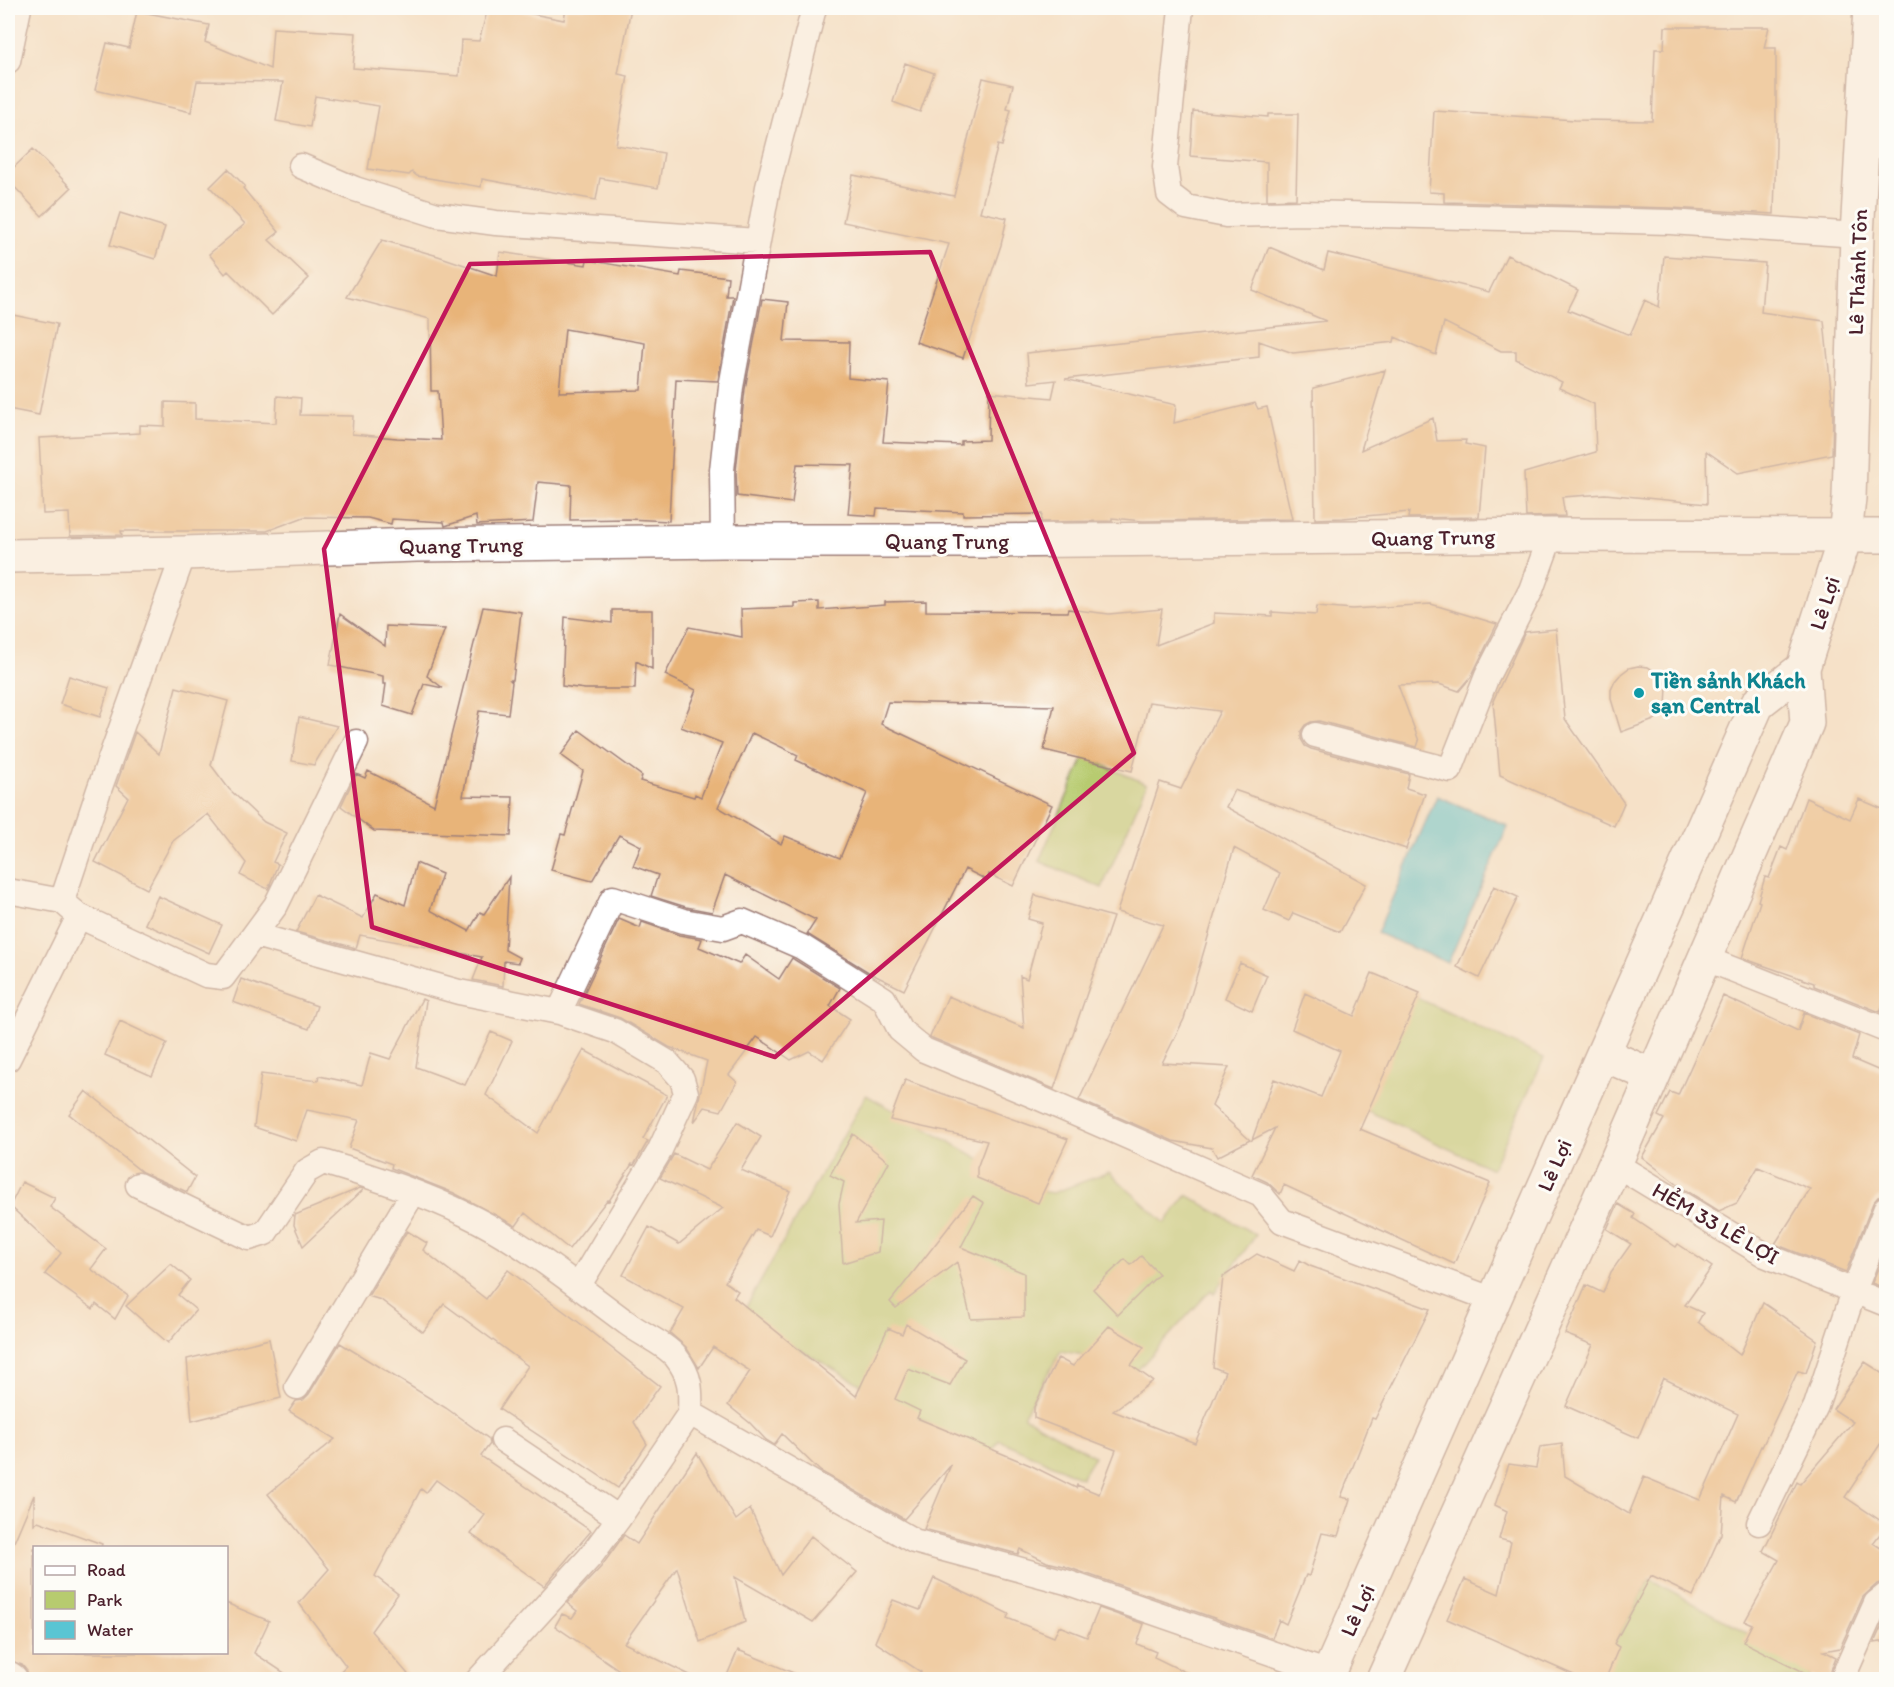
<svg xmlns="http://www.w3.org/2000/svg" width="1894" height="1687" font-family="Itim,sans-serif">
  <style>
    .green { fill: #b7cb6f; stroke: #80754d; stroke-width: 1.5 }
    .water { fill: #5ac5d3; stroke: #52727f; stroke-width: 1.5 }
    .building { fill: #e8b479; fill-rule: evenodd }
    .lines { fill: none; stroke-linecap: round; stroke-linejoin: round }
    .street-casing { stroke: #a0807a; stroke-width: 27 }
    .secondary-casing { stroke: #a0807a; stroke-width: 36 }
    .primary-casing { stroke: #a0807a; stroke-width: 36 }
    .street { stroke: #fff; stroke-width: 24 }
    .secondary { stroke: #fff; stroke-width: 33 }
    .primary { stroke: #fff; stroke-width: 33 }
    .marked { fill: none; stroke: #c2185b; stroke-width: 4.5; stroke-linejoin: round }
    .culture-dot { fill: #0f9aa8; stroke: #fdfcf7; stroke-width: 2 }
    .labels { text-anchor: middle; stroke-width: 6; stroke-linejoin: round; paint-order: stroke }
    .street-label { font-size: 22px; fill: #4a1f2b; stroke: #fdfcf7 }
    .culture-label { font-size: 22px; font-weight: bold; fill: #0d838f; stroke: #fdfcf7; text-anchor: start }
  </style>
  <rect width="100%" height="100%" fill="#fdfcf7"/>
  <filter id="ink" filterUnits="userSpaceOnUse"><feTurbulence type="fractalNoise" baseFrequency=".0167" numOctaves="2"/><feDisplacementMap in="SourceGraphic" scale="12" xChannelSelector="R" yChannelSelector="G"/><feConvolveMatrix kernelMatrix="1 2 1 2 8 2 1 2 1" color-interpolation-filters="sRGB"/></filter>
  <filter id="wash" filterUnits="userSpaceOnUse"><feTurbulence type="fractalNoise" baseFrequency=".008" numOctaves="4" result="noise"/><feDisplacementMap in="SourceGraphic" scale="24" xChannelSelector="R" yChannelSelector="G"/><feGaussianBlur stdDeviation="1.35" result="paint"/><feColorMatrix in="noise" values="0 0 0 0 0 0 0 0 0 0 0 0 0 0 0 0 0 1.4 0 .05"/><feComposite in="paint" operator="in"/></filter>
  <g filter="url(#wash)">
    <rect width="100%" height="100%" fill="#f5e1c8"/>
    <path class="green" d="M 1084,757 L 1147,784 L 1102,888 L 1039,861 Z
      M 1407,993 L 1544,1058 L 1492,1169 L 1355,1105 Z
      M 866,1095 L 1037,1191 L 1053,1193 L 1109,1172 L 1165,1223 L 1187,1195 L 1256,1235 L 1214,1293 L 1211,1290 L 1131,1377 L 1084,1355 L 1061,1351 L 1023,1416 L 1094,1456 L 1081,1478 L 999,1440 L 988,1457 L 741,1316 Z
      M 1650,1579 L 1811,1669 L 1810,1679 L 1594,1680 Z"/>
    <path class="water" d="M 1437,796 L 1508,826 L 1448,963 L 1377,933 Z"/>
    <g id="blocks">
      <path class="building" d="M 488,8 L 502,8 L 564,20 L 566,8 L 631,8 L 618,74 L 628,76 L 616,145 L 664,153 L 658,188 L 600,178 L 596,200 L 482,179 L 481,187 L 417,176 L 412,172 L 409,175 L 368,169 L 379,106 L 315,96 L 310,127 L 276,121 L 283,82 L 197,81 L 191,112 L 95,90 L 107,43 L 129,48 L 137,11 L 209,25 L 205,42 L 270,69 L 273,28 L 356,33 L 353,68 L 459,76 L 461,40 L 479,41 Z
        M 1665,27 L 1769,27 L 1764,48 L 1776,48 L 1776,145 L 1774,214 L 1671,208 L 1444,202 L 1444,193 L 1429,192 L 1434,111 L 1575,120 L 1652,121 L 1655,49 L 1664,49 Z
        M 905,63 L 934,73 L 920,112 L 893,102 Z
        M 983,78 L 1013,85 L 1007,109 L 1011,110 L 1002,146 L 998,145 L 980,212 L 1007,218 L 1001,245 L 963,358 L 916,342 L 949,244 L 843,222 L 853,175 L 954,196 Z
        M 1193,111 L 1268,117 L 1268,114 L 1298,114 L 1296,199 L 1267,200 L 1267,162 L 1190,156 Z
        M 33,149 L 71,188 L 42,216 L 8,180 L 8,173 Z
        M 228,169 L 245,186 L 243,188 L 279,232 L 269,240 L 309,278 L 272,315 L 228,271 L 225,274 L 209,254 L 245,224 L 210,187 Z
        M 120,213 L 165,227 L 155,259 L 110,245 Z
        M 382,240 L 438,256 L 497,276 L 500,252 L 586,265 L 587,260 L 680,276 L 681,271 L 728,277 L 726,296 L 733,296 L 718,381 L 676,379 L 669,521 L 628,519 L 570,520 L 571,485 L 538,482 L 533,522 L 477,525 L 476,516 L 445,526 L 444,522 L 392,519 L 391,524 L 368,518 L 304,517 L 267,531 L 121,531 L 122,535 L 70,536 L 69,513 L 43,514 L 39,438 L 140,433 L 140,425 L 165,426 L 165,402 L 195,403 L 195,419 L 276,423 L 277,396 L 301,398 L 300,415 L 353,416 L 352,434 L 397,438 L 441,440 L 438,391 L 431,391 L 430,319 L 347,297 ZM 565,329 L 645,343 L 641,390 L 559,392 Z
        M 1269,247 L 1324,270 L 1328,253 L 1489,292 L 1507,255 L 1578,290 L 1568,310 L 1630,335 L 1645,300 L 1659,307 L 1664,256 L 1765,263 L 1761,312 L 1824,321 L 1833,409 L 1832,454 L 1738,473 L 1706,451 L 1707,504 L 1605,494 L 1562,497 L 1565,516 L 1526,517 L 1524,473 L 1596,452 L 1594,404 L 1559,388 L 1562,382 L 1516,359 L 1516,351 L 1501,351 L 1444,322 L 1436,355 L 1395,337 L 1394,342 L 1293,353 L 1259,341 L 1259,357 L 1065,379 L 1176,405 L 1174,423 L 1255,403 L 1258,409 L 1267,407 L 1292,519 L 1143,521 L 1112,518 L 1112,521 L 1041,522 L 1042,514 L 963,515 L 963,512 L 877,508 L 876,516 L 848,514 L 853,465 L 797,464 L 792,503 L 737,496 L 736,471 L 745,389 L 762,299 L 788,302 L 784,341 L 849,342 L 848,378 L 889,382 L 883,442 L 961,445 L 961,441 L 988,440 L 989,392 L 1052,398 L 1056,380 L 1029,383 L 1027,353 L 1326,321 L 1252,290 Z
        M 8,314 L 57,324 L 39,415 L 8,409 Z
        M 1385,370 L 1361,450 L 1433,418 L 1437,441 L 1466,440 L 1465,444 L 1485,448 L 1479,517 L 1408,518 L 1409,512 L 1343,518 L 1315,519 L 1313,388 Z
        M 926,601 L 926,611 L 1067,612 L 1068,609 L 1109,614 L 1162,609 L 1156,645 L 1214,623 L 1214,613 L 1272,616 L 1272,612 L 1316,615 L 1317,606 L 1353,609 L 1431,604 L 1497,624 L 1471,677 L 1459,691 L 1439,684 L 1398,685 L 1419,741 L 1417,747 L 1319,721 L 1311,722 L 1305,725 L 1301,731 L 1301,739 L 1305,746 L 1311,749 L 1409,774 L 1406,788 L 1425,794 L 1406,849 L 1234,790 L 1226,807 L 1366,884 L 1340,932 L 1293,913 L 1289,921 L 1264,910 L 1280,873 L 1234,848 L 1184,1019 L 1162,1063 L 1229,1067 L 1212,1106 L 1250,1140 L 1217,1157 L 1212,1148 L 1173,1141 L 1079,1100 L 1163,925 L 1117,912 L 1160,782 L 1181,789 L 1220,711 L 1149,702 L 1132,771 L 1044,750 L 1054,706 L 888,702 L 881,724 L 1052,805 L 1013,886 L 989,874 L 987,880 L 965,869 L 904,990 L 870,973 L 807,934 L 816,920 L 725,875 L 712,912 L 686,907 L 651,896 L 658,875 L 633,866 L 641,846 L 619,835 L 592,881 L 551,870 L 561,834 L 565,835 L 583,771 L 561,755 L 579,730 L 642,776 L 640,781 L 694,797 L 695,794 L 701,797 L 722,743 L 681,727 L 696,690 L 665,675 L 689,627 L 742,637 L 741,609 L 794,607 L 794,603 L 819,602 L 819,610 L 885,605 L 885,602 ZM 752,733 L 798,755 L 796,760 L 867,793 L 840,858 L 785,836 L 781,844 L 718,807 Z
        M 483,607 L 521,612 L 513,680 L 510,680 L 512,682 L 508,714 L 479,711 L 463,796 L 513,797 L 511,836 L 374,831 L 341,806 L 356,774 L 365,778 L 368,771 L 434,805 Z
        M 612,610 L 652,610 L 652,669 L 636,661 L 635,689 L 585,689 L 562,686 L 565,617 L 612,623 Z
        M 340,614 L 385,646 L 386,626 L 445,629 L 427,676 L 443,688 L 424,684 L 412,715 L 383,706 L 386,684 L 383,684 L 383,676 L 330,665 Z
        M 1556,629 L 1565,719 L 1624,803 L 1614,826 L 1500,775 L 1493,701 L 1525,632 Z
        M 1638,666 L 1648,667 L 1656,672 L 1662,678 L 1667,687 L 1666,706 L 1661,714 L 1654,720 L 1621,732 L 1611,699 L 1611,690 L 1615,681 L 1621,674 L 1629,668 Z
        M 69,676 L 109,688 L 100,717 L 60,704 Z
        M 176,687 L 228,701 L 211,765 L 229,789 L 264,822 L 287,833 L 273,862 L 278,864 L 268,889 L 240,875 L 246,863 L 208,814 L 173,841 L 147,889 L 95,862 L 128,797 L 116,786 L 135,732 L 159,754 Z
        M 299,717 L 337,726 L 314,765 L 292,761 Z
        M 1806,798 L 1850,819 L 1859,799 L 1887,811 L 1887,993 L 1880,1012 L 1814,986 L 1814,983 L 1742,958 L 1760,902 L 1758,901 L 1765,877 L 1769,878 L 1781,847 L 1787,850 Z
        M 416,863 L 442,874 L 430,910 L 469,931 L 480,912 L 484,914 L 509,877 L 505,950 L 520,958 L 518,963 L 504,961 L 503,986 L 473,980 L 482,957 L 360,935 L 356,948 L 296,932 L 315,895 L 363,918 L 377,893 L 405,905 Z
        M 1494,886 L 1518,897 L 1479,978 L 1457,967 Z
        M 1035,895 L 1113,917 L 1054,1089 L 930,1037 L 948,996 L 1024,1028 L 1020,976 L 1027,979 L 1042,923 L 1028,919 Z
        M 158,896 L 222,925 L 209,953 L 145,924 Z
        M 619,919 L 640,928 L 642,922 L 679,935 L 702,939 L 699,947 L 739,964 L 745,955 L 779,979 L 792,958 L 795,960 L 840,988 L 830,1006 L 850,1019 L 823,1060 L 809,1051 L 791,1060 L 757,1037 L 729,1075 L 737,1082 L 721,1111 L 705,1107 L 694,1122 L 707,1061 L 669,1047 L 620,1018 L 579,1004 Z
        M 1240,963 L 1267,975 L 1252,1011 L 1225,998 Z
        M 1372,973 L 1420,993 L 1360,1129 L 1490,1183 L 1454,1264 L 1284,1185 L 1280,1194 L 1267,1182 L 1252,1175 L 1275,1128 L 1252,1140 L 1274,1079 L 1321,1097 L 1340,1051 L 1292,1029 L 1305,993 L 1354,1016 Z
        M 241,979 L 317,1006 L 309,1029 L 233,1002 Z
        M 1723,996 L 1798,1031 L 1804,1013 L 1859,1035 L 1852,1059 L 1887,1074 L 1887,1194 L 1878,1197 L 1873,1203 L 1846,1272 L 1775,1244 L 1810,1189 L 1758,1167 L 1737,1203 L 1719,1211 L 1682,1188 L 1642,1157 L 1664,1119 L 1658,1116 L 1670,1092 L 1678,1095 Z
        M 422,999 L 426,1001 L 416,1067 L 465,1085 L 491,1032 L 512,1041 L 486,1095 L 538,1133 L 584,1050 L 667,1095 L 643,1139 L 648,1141 L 634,1165 L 632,1164 L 609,1201 L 607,1200 L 569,1249 L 525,1213 L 516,1226 L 454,1193 L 391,1168 L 392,1164 L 349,1148 L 359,1120 L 307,1110 L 296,1141 L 254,1127 L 261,1074 L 318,1081 L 319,1076 L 362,1085 L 371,1053 L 390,1059 Z
        M 120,1021 L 167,1043 L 152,1076 L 105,1055 Z
        M 905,1080 L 1068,1139 L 1038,1203 L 977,1178 L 977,1168 L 987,1141 L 890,1120 Z
        M 86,1091 L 195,1177 L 187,1192 L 142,1172 L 69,1114 Z
        M 737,1122 L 761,1137 L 741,1170 L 790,1191 L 770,1236 L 756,1230 L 725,1282 L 738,1291 L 734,1297 L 856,1396 L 888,1328 L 902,1334 L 906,1324 L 965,1359 L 950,1385 L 908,1369 L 895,1399 L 920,1411 L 917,1418 L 1032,1466 L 1076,1488 L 1077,1485 L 1099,1494 L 1116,1450 L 1034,1418 L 1034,1407 L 1058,1358 L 1073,1366 L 1109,1326 L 1144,1347 L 1131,1365 L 1153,1381 L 1113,1411 L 1195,1443 L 1225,1372 L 1213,1367 L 1223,1277 L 1257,1254 L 1294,1271 L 1300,1260 L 1310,1266 L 1430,1309 L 1375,1419 L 1372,1418 L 1341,1497 L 1350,1499 L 1338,1536 L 1322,1533 L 1309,1576 L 1306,1575 L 1286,1624 L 1279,1620 L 1272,1638 L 1064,1566 L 1047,1562 L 1020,1549 L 1018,1554 L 924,1529 L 951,1465 L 904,1519 L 820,1471 L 782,1434 L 774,1445 L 766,1440 L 750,1423 L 728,1405 L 750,1371 L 713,1347 L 699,1368 L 686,1347 L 670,1333 L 684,1309 L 623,1275 L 649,1227 L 679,1244 L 723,1208 L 660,1178 L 674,1154 L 707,1170 Z
        M 853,1134 L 889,1162 L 856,1223 L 881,1221 L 878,1252 L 843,1263 L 839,1204 L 844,1182 L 830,1175 Z
        M 22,1182 L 55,1198 L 50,1207 L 106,1249 L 91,1269 L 128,1296 L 115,1319 L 96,1304 L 93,1309 L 45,1274 L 61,1253 L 10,1206 Z
        M 360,1188 L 364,1189 L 303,1246 L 294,1225 L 295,1215 Z
        M 973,1196 L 984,1203 L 961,1247 L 1024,1273 L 1024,1317 L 971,1319 L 957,1262 L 896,1308 L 890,1302 Z
        M 1618,1204 L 1635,1214 L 1633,1218 L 1676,1247 L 1678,1244 L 1712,1267 L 1685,1305 L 1703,1313 L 1698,1322 L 1740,1355 L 1763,1303 L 1817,1340 L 1806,1373 L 1798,1371 L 1762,1447 L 1761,1446 L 1736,1502 L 1724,1496 L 1721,1534 L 1693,1596 L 1651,1576 L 1614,1644 L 1619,1647 L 1605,1680 L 1585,1680 L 1447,1619 L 1465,1579 L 1499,1594 L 1511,1542 L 1499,1539 L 1507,1511 L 1495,1505 L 1509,1464 L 1536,1468 L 1540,1447 L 1562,1444 L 1565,1476 L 1629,1514 L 1644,1477 L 1700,1500 L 1738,1414 L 1663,1378 L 1638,1438 L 1566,1406 L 1593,1345 L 1565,1334 L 1586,1285 L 1603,1293 L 1611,1272 L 1631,1244 L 1607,1229 Z
        M 407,1231 L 427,1243 L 423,1250 L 486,1299 L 508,1270 L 577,1321 L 660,1386 L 634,1422 L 647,1444 L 618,1488 L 499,1409 L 528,1366 L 444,1304 L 423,1332 L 381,1300 L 368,1296 Z
        M 1887,1246 L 1887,1289 L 1872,1283 Z
        M 1141,1256 L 1159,1274 L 1118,1315 L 1093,1289 L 1125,1259 L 1131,1265 Z
        M 171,1264 L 190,1280 L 178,1295 L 196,1310 L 168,1343 L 126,1306 Z
        M 269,1339 L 281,1398 L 192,1421 L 187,1359 Z
        M 340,1343 L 446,1408 L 489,1439 L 490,1444 L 481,1456 L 591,1531 L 544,1586 L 471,1534 L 485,1515 L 436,1480 L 426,1493 L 421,1489 L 375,1576 L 398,1594 L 371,1631 L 413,1680 L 331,1680 L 346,1666 L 299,1603 L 329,1569 L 268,1494 L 335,1439 L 289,1411 L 296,1401 L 303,1400 L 309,1394 Z
        M 1865,1362 L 1887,1376 L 1887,1434 L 1845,1497 L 1887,1525 L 1873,1543 L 1887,1552 L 1887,1581 L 1877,1584 L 1863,1597 L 1840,1648 L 1824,1651 L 1836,1657 L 1831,1670 L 1831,1680 L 1820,1680 L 1743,1642 L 1752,1624 L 1745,1621 L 1779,1560 L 1763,1551 L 1797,1482 L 1800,1484 L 1853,1422 L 1833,1409 Z
        M 697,1453 L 736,1520 L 750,1509 L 781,1575 L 811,1536 L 857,1572 L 813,1622 L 735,1577 L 745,1622 L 700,1642 L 677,1568 L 624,1643 L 700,1680 L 634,1680 L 555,1626 L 562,1614 L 572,1618 L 577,1611 L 567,1603 L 601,1567 L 624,1535 L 637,1544 Z
        M 34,1495 L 34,1524 L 38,1521 L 102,1544 L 101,1548 L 34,1548 L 34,1653 L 226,1653 L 226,1603 L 269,1621 L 254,1653 L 295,1680 L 29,1680 L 27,1671 L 22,1665 L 8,1660 L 8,1558 L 12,1548 L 8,1548 L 14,1542 Z
        M 934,1578 L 1009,1614 L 1007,1618 L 1054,1637 L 1059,1626 L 1087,1637 L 1099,1608 L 1144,1624 L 1137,1644 L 1156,1652 L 1154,1657 L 1201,1680 L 918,1680 L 921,1672 L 875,1642 L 893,1600 L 920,1610 Z
        M 1887,1614 L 1887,1641 L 1874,1643 Z
        M 738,1650 L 808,1679 L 808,1680 L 725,1680 Z"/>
    </g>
  </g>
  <g filter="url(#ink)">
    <use href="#blocks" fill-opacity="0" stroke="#a0807a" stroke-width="1.5"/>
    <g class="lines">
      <g class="street-casing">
        <path id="street" d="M 1181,8 L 1165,167 L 1169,194 L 1186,207 L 1226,215 L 1303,213 L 1671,222 L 1857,235
          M 8,61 L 19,8
          M 301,166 L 355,189 L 437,215 L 496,223 L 757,241
          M 723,541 L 722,470 L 731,387 L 768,187 L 814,8
          M 1315,735 L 1450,770 L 1487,676 L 1531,590 L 1551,535
          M 8,891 L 62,901 L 79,916 L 206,975 L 223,977 L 276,905 L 356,742
          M 62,901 L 99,790 L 184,553
          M 255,935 L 459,992 L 559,1012 L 615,1031 L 667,1062 L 682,1079 L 686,1093 L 659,1152 L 579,1285
          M 1704,958 L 1886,1030
          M 559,1012 L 613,898 L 683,921 L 723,928 L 742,921 L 802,947 L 884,999 L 900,1030 L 924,1050 L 1037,1097 L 1261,1195 L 1282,1221 L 1494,1300
          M 8,1059 L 79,916
          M 1615,1164 L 1765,1255 L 1886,1304
          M 138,1185 L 249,1238 L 265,1233 L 307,1171 L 323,1162 C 371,1176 420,1192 465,1214 C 524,1242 575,1285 627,1323 C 641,1334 666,1344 676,1357 C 691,1376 691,1390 690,1413 L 914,1541 L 1066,1582 L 1329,1673
          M 297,1387 L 413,1193
          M 503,1440 L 619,1518
          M 1759,1523 L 1816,1406 L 1854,1291 L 1886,1208
          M 1844,1675 L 1876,1603 L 1886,1595
          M 478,1680 L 590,1557 L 619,1518 L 690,1413"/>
      </g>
      <g class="secondary-casing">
        <path id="secondary" d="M 1603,1054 L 1653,1076
          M 8,1678 L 11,1680
          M 1326,1680 L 1758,703 L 1803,668
          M 1383,1680 L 1615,1164 L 1807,723 L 1803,668 L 1845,537 L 1849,498 L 1857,235 L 1870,8"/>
      </g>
      <g class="primary-casing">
        <path id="primary" d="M 8,556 L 184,553 L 417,545 L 723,541 L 987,541 L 1551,535 L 1886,536"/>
      </g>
      <use href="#street" class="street"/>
      <use href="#secondary" class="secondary"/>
      <use href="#primary" class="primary"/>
    </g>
  </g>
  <path d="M0 0H1894V1687H0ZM 930,252 L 1134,753 L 775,1057 L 372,927 L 324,549 L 470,264 Z" fill="#f5e1c8" fill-opacity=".55" fill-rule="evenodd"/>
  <path class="marked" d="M 930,252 L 1134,753 L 775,1057 L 372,927 L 324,549 L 470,264 Z"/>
  <circle class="culture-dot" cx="1639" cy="693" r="6"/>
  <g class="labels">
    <g class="street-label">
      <text transform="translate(1857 272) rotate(-88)" y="8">Lê Thánh Tôn</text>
      <text transform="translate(1433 537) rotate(-1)" y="8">Quang Trung</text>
      <text x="947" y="549">Quang Trung</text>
      <text transform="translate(461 545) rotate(-1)" y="8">Quang Trung</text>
      <text transform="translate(1824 603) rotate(-72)" y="8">Lê Lợi</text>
      <text transform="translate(1554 1165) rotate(-66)" y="8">Lê Lợi</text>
      <text transform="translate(1716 1223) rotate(30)" y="8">HẺM 33 LÊ LỢI</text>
      <text transform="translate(1357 1610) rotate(-66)" y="8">Lê Lợi</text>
    </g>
    <g class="culture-label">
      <text x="1651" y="688">Tiền sảnh Khách<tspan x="1651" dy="25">sạn Central</tspan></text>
    </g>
  </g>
  <rect width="1894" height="1687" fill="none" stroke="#fdfcf7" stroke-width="30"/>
  <rect x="33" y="1546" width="195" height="108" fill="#fdfcf7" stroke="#b5a4a5" stroke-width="1.5"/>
  <rect x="45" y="1566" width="30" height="9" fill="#ffffff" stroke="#b5a4a5" stroke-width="1.5"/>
  <text x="87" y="1576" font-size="18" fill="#4a1f2b">Road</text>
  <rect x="45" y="1591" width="30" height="18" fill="#b7cb6f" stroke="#b5a4a5" stroke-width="1.5"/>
  <text x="87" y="1606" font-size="18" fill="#4a1f2b">Park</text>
  <rect x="45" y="1621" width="30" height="18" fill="#5ac5d3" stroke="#b5a4a5" stroke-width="1.5"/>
  <text x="87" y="1636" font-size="18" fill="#4a1f2b">Water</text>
</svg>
